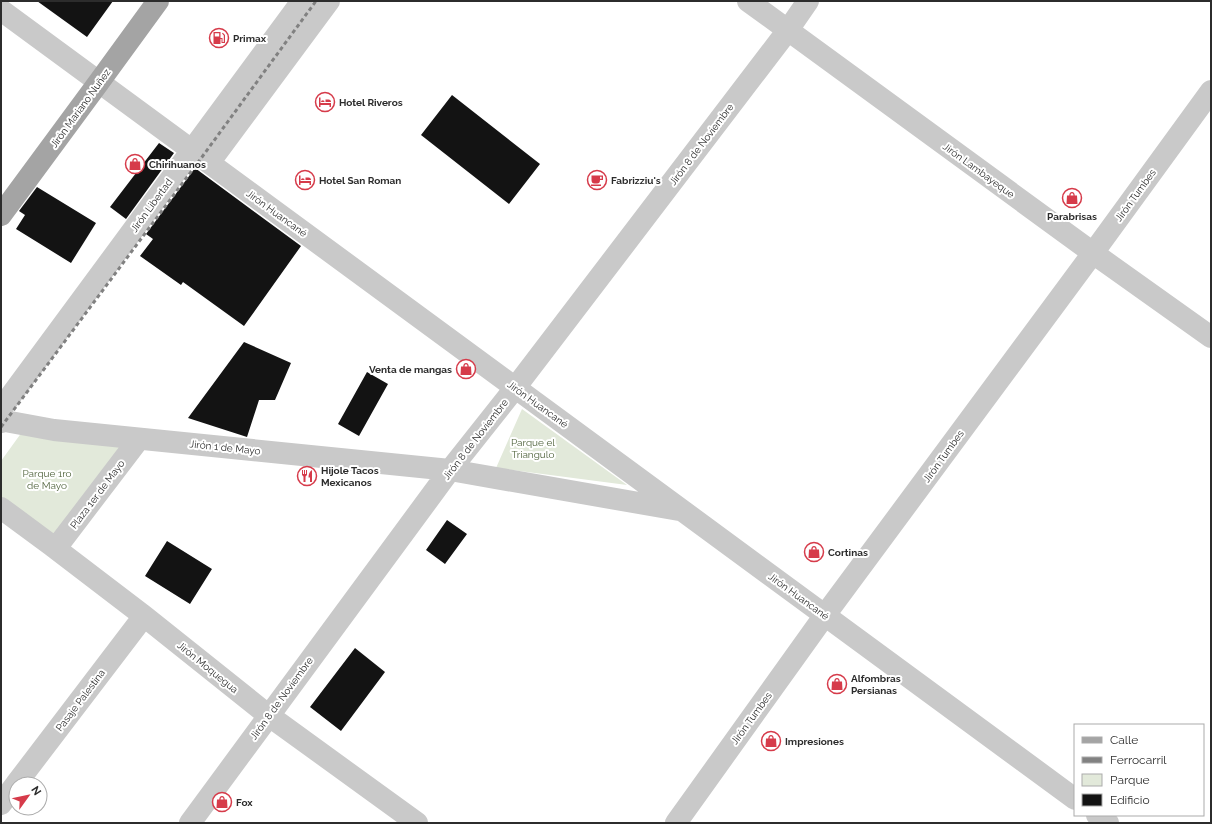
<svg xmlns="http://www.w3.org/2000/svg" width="1212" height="824" font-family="Raleway,sans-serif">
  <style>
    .green { fill: #e2e9da }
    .building { fill: #131313 }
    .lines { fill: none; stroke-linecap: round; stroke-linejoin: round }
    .minor { stroke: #c9c9c9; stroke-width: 22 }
    .major { stroke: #a4a4a4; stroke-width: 22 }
    .rail { stroke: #818181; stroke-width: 3; stroke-dasharray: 4 3; stroke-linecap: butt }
    .labels { text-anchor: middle; stroke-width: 4; stroke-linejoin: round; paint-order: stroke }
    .poi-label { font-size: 10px; font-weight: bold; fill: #2c2c2c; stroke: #fff; text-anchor: start }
    .street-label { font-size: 10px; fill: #2c2c2c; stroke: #fff }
    .park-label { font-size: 10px; fill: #50633d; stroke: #fff }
  </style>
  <rect width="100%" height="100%" fill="#fff"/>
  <path class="green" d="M 522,409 L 627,485 L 496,468 Z
    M 22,432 L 130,443 L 56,541 L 1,500 L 1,461 Z"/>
  <path class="building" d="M 37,1 L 113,1 L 87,37 Z
    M 452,95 L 540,164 L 509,204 L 421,135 Z
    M 159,143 L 174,153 L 126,219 L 110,207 Z
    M 195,168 L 301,246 L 244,326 L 183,282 L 181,285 L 140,256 L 153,239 L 146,234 Z
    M 37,187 L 96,223 L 71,263 L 16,229 L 25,215 L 19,211 Z
    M 244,342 L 291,363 L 275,400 L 259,400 L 247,437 L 188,418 Z
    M 367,372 L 388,384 L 359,436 L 338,424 Z
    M 447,520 L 467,534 L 445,564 L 426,550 Z
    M 167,541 L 212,569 L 190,604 L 145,576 Z
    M 355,648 L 385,672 L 341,731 L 310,707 Z"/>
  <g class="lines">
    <path class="minor" d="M 748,1 L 1093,253 L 1211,337
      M 1,10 L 1075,799
      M 209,163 L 329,1
      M 1,409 L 302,1
      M 1,422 L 5,421 L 54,430 L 450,470 L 679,510
      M 1,508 L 51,545 L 144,616 L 268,715 L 417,823
      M 56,548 L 139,439
      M 16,784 L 144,616
      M 1,804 L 16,784
      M 1097,815 L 1108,823
      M 190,823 L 450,470 L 515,388 L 788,30 L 808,1
      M 676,823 L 825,615 L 1093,253 L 1211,91"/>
    <path class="major" d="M 1,215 L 99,82 L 158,1"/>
    <path class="rail" d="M 1,427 L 202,157 L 316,1"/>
  </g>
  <defs>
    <g id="fuel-ring" transform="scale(1)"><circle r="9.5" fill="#fff" stroke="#d63b4a" stroke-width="1.5"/><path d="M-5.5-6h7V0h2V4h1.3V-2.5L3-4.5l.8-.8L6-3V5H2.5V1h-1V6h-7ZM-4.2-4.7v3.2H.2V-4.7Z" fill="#d63b4a"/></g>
    <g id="hotel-ring" transform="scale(1)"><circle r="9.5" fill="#fff" stroke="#d63b4a" stroke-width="1.5"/><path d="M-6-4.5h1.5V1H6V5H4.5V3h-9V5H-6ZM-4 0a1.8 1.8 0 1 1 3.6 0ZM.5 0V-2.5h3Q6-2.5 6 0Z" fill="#d63b4a"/></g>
    <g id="shop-ring" transform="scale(1)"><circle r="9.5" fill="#fff" stroke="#d63b4a" stroke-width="1.5"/><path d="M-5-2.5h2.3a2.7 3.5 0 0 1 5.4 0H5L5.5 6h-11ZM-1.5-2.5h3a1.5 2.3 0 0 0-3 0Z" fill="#d63b4a"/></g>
    <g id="cafe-ring" transform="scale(1)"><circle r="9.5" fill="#fff" stroke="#d63b4a" stroke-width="1.5"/><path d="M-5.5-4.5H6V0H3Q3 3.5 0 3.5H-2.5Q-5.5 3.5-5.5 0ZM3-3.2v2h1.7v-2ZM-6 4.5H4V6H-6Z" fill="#d63b4a"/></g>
    <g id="restaurant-ring" transform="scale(1)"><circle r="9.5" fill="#fff" stroke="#d63b4a" stroke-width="1.5"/><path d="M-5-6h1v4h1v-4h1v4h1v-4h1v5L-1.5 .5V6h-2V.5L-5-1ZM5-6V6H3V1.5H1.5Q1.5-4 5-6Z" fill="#d63b4a"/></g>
  </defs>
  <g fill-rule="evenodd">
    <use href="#fuel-ring" x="219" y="38"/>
    <use href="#hotel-ring" x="325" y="102"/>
    <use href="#shop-ring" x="135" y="164"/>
    <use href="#hotel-ring" x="305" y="180"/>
    <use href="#cafe-ring" x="597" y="180"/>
    <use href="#shop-ring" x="1072" y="198"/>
    <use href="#shop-ring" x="466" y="369"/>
    <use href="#restaurant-ring" x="307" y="476"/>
    <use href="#shop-ring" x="814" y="552"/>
    <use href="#shop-ring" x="837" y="684"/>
    <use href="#shop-ring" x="771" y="741"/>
    <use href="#shop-ring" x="222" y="802"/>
  </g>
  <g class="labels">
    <g class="poi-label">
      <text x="233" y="42">Primax</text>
      <text x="339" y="106">Hotel Riveros</text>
      <text x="149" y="168">Chirihuanos</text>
      <text x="319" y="184">Hotel San Roman</text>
      <text x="611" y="184">Fabrizziu's</text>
      <text x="1072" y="220" text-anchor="middle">Parabrisas</text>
      <text x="452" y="373" text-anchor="end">Venta de mangas</text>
      <text x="321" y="474">Hijole Tacos<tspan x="321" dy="12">Mexicanos</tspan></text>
      <text x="828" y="556">Cortinas</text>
      <text x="851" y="682">Alfombras<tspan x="851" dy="12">Persianas</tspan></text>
      <text x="785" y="745">Impresiones</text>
      <text x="236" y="806">Fox</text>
    </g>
    <g class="street-label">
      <text transform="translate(80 108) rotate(-54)" y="4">Jirón Mariano Nuñez</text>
      <text transform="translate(701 144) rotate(-53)" y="4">Jirón 8 de Noviembre</text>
      <text transform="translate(979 170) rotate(36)" y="4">Jirón Lambayeque</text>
      <text transform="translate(1135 195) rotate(-54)" y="4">Jirón Tumbes</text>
      <text transform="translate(151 205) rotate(-54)" y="4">Jirón Libertad</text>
      <text transform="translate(277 213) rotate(36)" y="4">Jirón Huancané</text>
      <text transform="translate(538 404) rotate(36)" y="4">Jirón Huancané</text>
      <text transform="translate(475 439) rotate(-52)" y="4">Jirón 8 de Noviembre</text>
      <text transform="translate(225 447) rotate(6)" y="4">Jirón 1 de Mayo</text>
      <text transform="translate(943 456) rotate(-54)" y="4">Jirón Tumbes</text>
      <text transform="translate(97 494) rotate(-53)" y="4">Plaza 1er de Mayo</text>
      <text transform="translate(799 596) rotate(36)" y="4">Jirón Huancané</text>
      <text transform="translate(208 667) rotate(39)" y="4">Jirón Moquegua</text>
      <text transform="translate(281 698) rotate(-54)" y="4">Jirón 8 de Noviembre</text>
      <text transform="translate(80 700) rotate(-53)" y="4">Pasaje Palestina</text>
      <text transform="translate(751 718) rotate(-54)" y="4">Jirón Tumbes</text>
    </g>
    <g class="park-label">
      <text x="533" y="446">Parque el<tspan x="533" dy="12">Triangulo</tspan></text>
      <text x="47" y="477">Parque 1ro<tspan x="47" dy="12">de Mayo</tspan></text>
    </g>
  </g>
  <rect width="1212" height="824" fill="none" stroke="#2c2c2c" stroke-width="4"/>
  <rect x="1074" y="724" width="130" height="92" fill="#ffffff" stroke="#ababab"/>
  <rect x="1082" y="737" width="20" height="6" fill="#a4a4a4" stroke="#ababab"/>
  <text x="1110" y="744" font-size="12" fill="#2c2c2c">Calle</text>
  <rect x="1082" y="757" width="20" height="6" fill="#818181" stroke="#ababab"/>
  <text x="1110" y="764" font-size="12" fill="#2c2c2c">Ferrocarril</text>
  <rect x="1082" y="774" width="20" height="12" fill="#e2e9da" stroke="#ababab"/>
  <text x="1110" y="784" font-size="12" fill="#2c2c2c">Parque</text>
  <rect x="1082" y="794" width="20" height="12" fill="#131313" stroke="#ababab"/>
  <text x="1110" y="804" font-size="12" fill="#2c2c2c">Edificio</text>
  <g transform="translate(28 796) rotate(57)"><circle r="19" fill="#ffffff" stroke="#ababab"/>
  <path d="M0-3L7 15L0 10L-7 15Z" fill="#d63b4a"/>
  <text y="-6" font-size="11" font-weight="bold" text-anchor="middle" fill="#2c2c2c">N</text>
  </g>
</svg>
